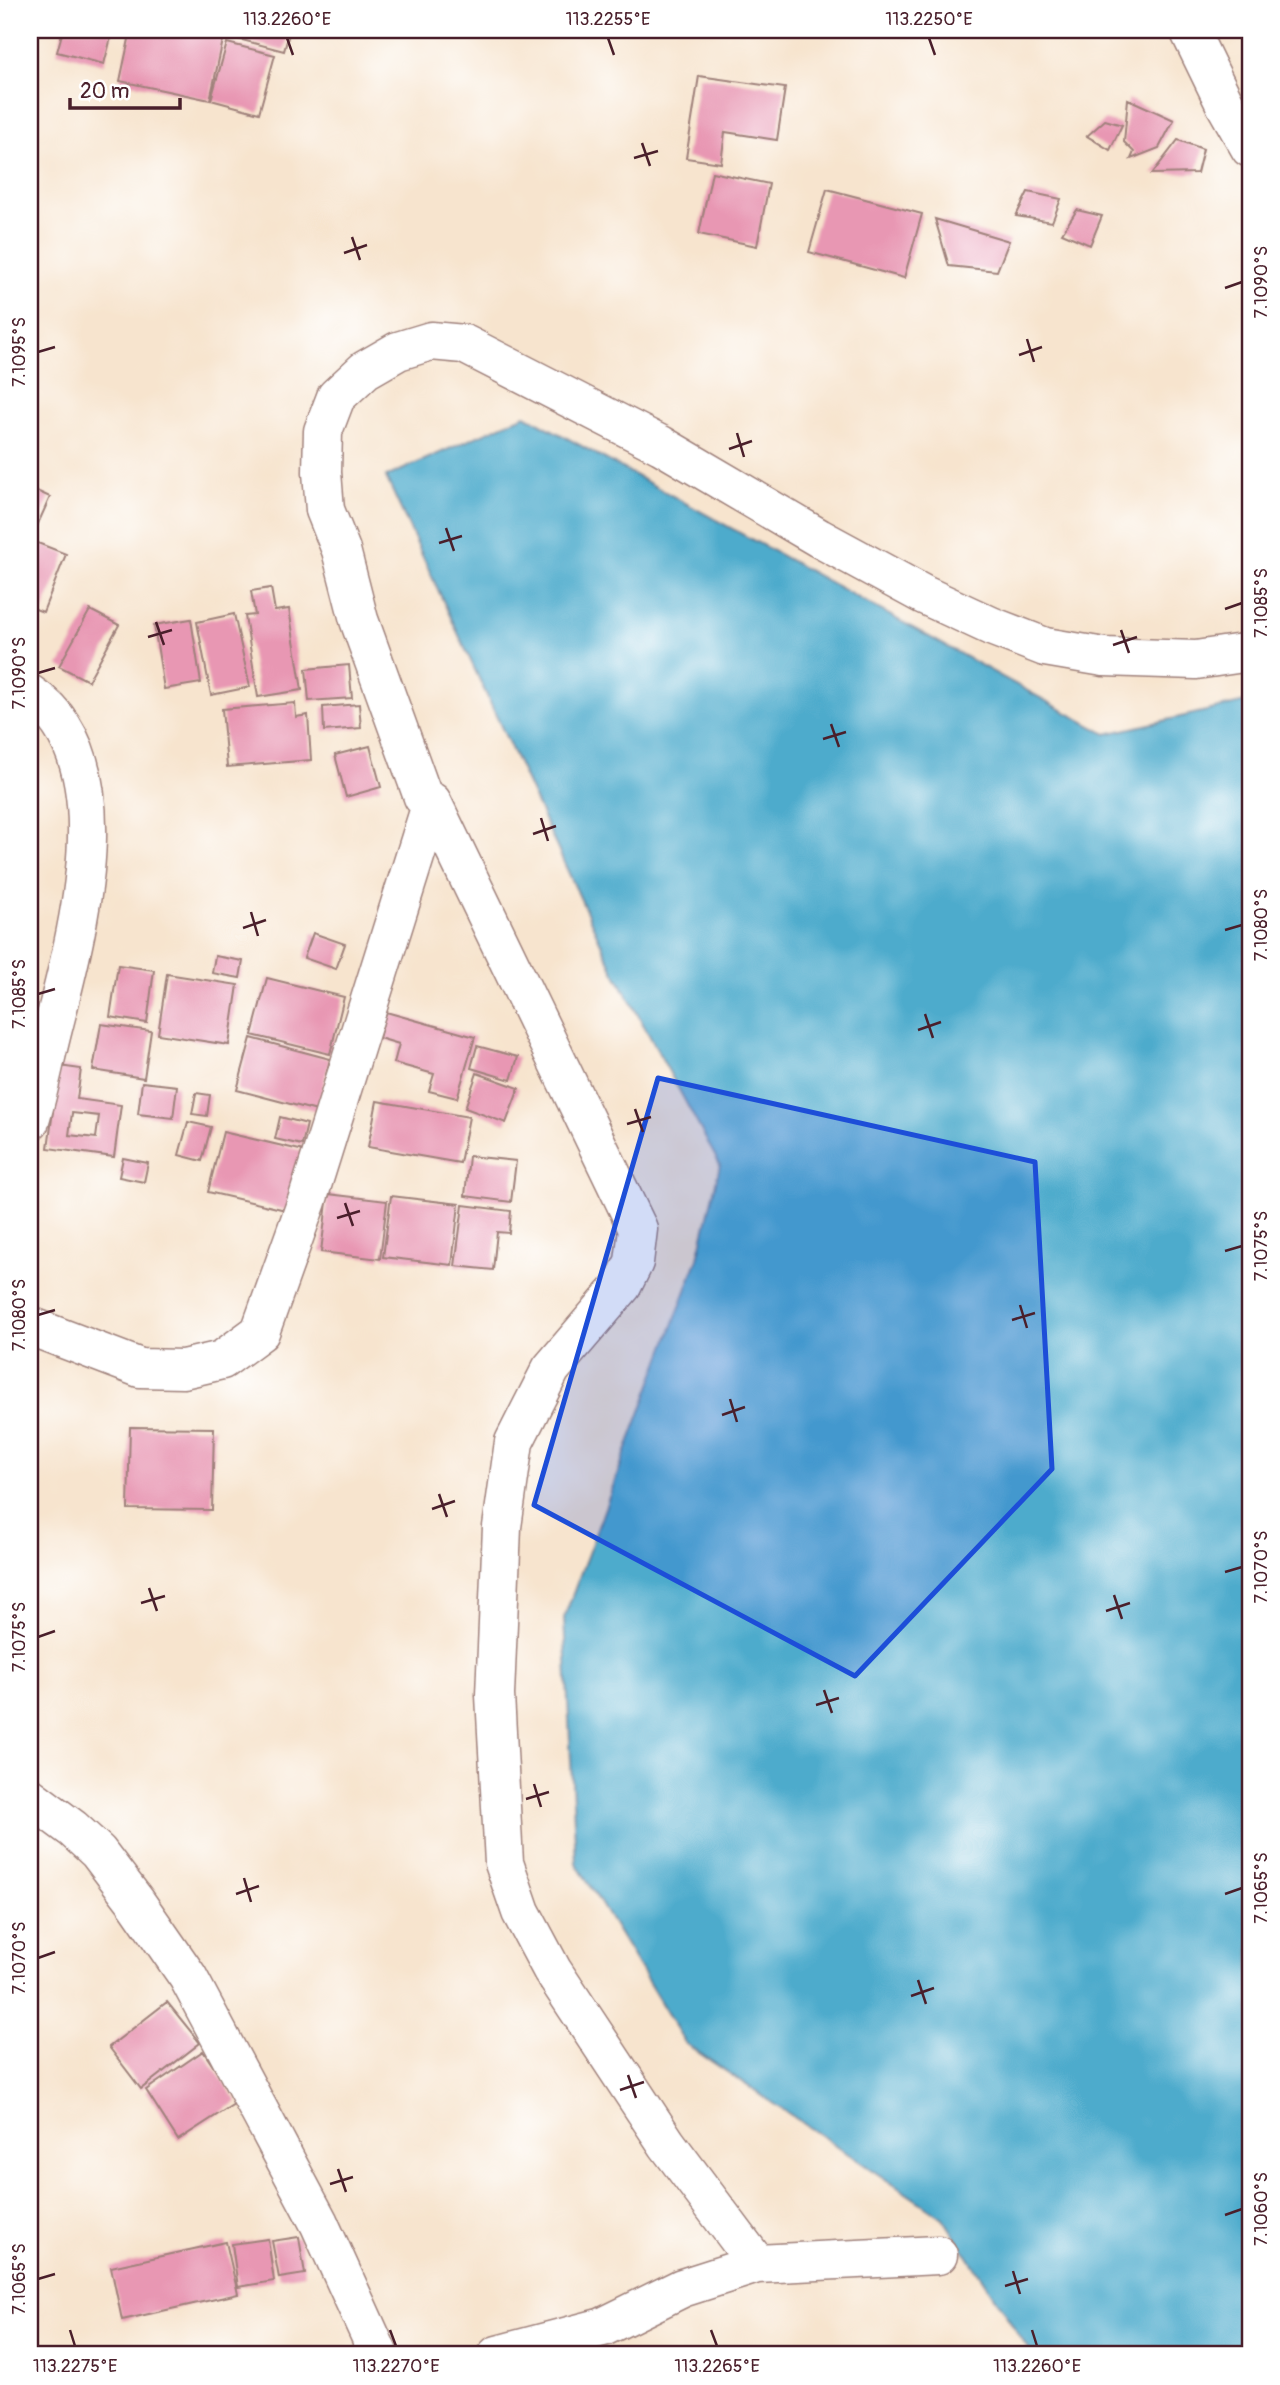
<svg xmlns="http://www.w3.org/2000/svg" width="1280" height="2385" font-family="Pangolin,sans-serif">
  <style>
    .water { fill: #4dabcc; stroke: #4c657c; stroke-width: 2 }
    .building { fill: #e897b3; fill-rule: evenodd }
    .lines { fill: none; stroke-linecap: round; stroke-linejoin: round }
    .minor-casing { stroke: #a0827c; stroke-width: 41 }
    .minor { stroke: #fff; stroke-width: 38 }
    .marked { fill: #1d4ed8; fill-opacity: 0.2; stroke: #1d4ed8; stroke-width: 5; stroke-linejoin: round }
    .ticks { fill: none; stroke: #4a1f2b; stroke-width: 2.5 }
    .neatline { fill: none; stroke: #4a1f2b; stroke-width: 2.5 }
    .ticks-label { font-size: 18px; text-anchor: middle; fill: #4a1f2b }
  </style>
  <rect width="100%" height="100%" fill="#fff"/>
  <filter id="ink" filterUnits="userSpaceOnUse"><feTurbulence type="fractalNoise" baseFrequency=".0143" numOctaves="2"/><feDisplacementMap in="SourceGraphic" scale="14" xChannelSelector="R" yChannelSelector="G"/><feConvolveMatrix kernelMatrix="1 2 1 2 8 2 1 2 1" color-interpolation-filters="sRGB"/></filter>
  <filter id="wash" filterUnits="userSpaceOnUse"><feTurbulence type="fractalNoise" baseFrequency=".00686" numOctaves="4" result="noise"/><feDisplacementMap in="SourceGraphic" scale="28" xChannelSelector="R" yChannelSelector="G"/><feGaussianBlur stdDeviation="1.57" result="paint"/><feColorMatrix in="noise" values="0 0 0 0 0 0 0 0 0 0 0 0 0 0 0 0 0 1.4 0 .05"/><feComposite in="paint" operator="in"/></filter>
  <g filter="url(#wash)">
    <rect width="100%" height="100%" fill="#f7e4ce"/>
    <path class="water" d="M 525,415 L 1106,734 L 1250,701 L 1250,2355 L 1032,2355 L 943,2218 L 686,2044 L 576,1863 L 564,1618 L 698,1258 L 720,1165 L 613,969 L 386,477 Z"/>
    <g id="blocks">
      <path class="building" d="M 63,30 L 113,30 L 104,64 L 57,52 Z
        M 131,30 L 225,31 L 210,100 L 120,81 Z
        M 229,30 L 290,30 L 284,51 L 227,36 Z
        M 227,43 L 275,55 L 259,113 L 211,100 Z
        M 699,76 L 785,88 L 777,140 L 725,132 L 721,163 L 686,158 Z
        M 1128,99 L 1174,120 L 1159,148 L 1131,159 L 1134,152 L 1124,142 Z
        M 1105,120 L 1122,125 L 1110,150 L 1087,136 Z
        M 1178,140 L 1203,149 L 1197,173 L 1152,174 Z
        M 712,172 L 769,184 L 757,246 L 699,234 Z
        M 827,189 L 922,214 L 904,278 L 809,252 Z
        M 1028,192 L 1061,199 L 1052,222 L 1016,216 Z
        M 1077,210 L 1102,216 L 1090,245 L 1062,233 Z
        M 935,219 L 1009,241 L 997,271 L 949,266 Z
        M 30,488 L 50,497 L 37,526 L 30,523 Z
        M 30,540 L 66,554 L 43,612 L 30,607 Z
        M 271,588 L 275,611 L 289,609 L 302,690 L 258,697 L 245,616 L 255,615 L 251,591 Z
        M 90,610 L 119,625 L 88,681 L 59,666 Z
        M 234,614 L 250,687 L 211,695 L 197,622 Z
        M 191,619 L 201,683 L 164,689 L 154,625 Z
        M 349,665 L 352,698 L 309,701 L 306,669 Z
        M 295,703 L 296,717 L 308,715 L 311,760 L 227,767 L 222,709 Z
        M 359,704 L 361,728 L 324,731 L 323,707 Z
        M 370,746 L 381,787 L 346,797 L 335,755 Z
        M 313,933 L 345,944 L 336,969 L 304,958 Z
        M 215,956 L 243,961 L 240,978 L 212,973 Z
        M 118,965 L 154,970 L 147,1023 L 110,1017 Z
        M 167,974 L 238,985 L 229,1045 L 158,1034 Z
        M 267,978 L 344,997 L 330,1054 L 252,1035 Z
        M 386,1012 L 475,1037 L 457,1098 L 429,1091 L 434,1074 L 394,1063 L 399,1044 L 379,1038 Z
        M 101,1024 L 151,1031 L 144,1078 L 93,1070 Z
        M 251,1038 L 330,1059 L 317,1111 L 237,1090 Z
        M 477,1046 L 518,1057 L 511,1080 L 471,1068 Z
        M 59,1066 L 81,1069 L 77,1099 L 121,1105 L 114,1157 L 48,1148 ZM 72,1113 L 99,1116 L 96,1138 L 69,1135 Z
        M 477,1073 L 519,1088 L 506,1123 L 465,1108 Z
        M 142,1082 L 177,1086 L 173,1118 L 138,1114 Z
        M 196,1093 L 210,1095 L 207,1116 L 192,1114 Z
        M 377,1101 L 469,1117 L 460,1163 L 368,1147 Z
        M 280,1117 L 307,1124 L 302,1145 L 275,1139 Z
        M 188,1122 L 211,1127 L 202,1161 L 179,1155 Z
        M 223,1132 L 304,1151 L 290,1211 L 208,1192 Z
        M 469,1156 L 516,1161 L 511,1202 L 465,1196 Z
        M 123,1158 L 148,1163 L 144,1182 L 119,1177 Z
        M 328,1194 L 387,1201 L 380,1259 L 321,1252 Z
        M 391,1196 L 459,1204 L 452,1265 L 383,1257 Z
        M 463,1205 L 511,1211 L 509,1233 L 497,1232 L 493,1270 L 455,1266 Z
        M 130,1427 L 214,1428 L 212,1510 L 128,1509 Z
        M 167,2002 L 200,2043 L 141,2089 L 109,2047 Z
        M 203,2051 L 237,2102 L 178,2140 L 146,2090 Z
        M 299,2237 L 305,2274 L 279,2278 L 272,2241 Z
        M 268,2239 L 274,2281 L 238,2287 L 232,2244 Z
        M 226,2242 L 238,2294 L 122,2320 L 111,2267 Z"/>
    </g>
  </g>
  <g filter="url(#ink)">
    <use href="#blocks" fill-opacity="0" stroke="#a0827c" stroke-width="2"/>
    <g class="lines">
      <g class="minor-casing">
        <path id="minor" d="M 1189,30 L 1225,104 L 1250,148
          M 30,694 C 127,758 76,936 53,1028 C 45,1059 39,1091 30,1121
          M 30,1326 L 140,1368 L 183,1369 L 222,1360 L 260,1332 L 307,1201 L 432,802
          M 30,1797 L 73,1829 L 98,1852 L 136,1902 L 188,1977 L 319,2223 L 379,2355
          M 757,2264 L 667,2144 L 552,1970 L 521,1912 L 504,1863 L 495,1695 L 502,1527 L 514,1442 L 551,1369 L 622,1286 L 634,1262 L 638,1229 L 432,802 L 423,797 L 359,620 L 341,550 L 325,510 L 322,472 L 323,431 L 336,397 L 365,370 L 398,351 L 431,341 L 464,344 L 661,445 L 819,538 L 924,595 L 991,626 L 1045,647 L 1104,657 L 1196,660 L 1250,652
          M 497,2355 L 603,2327 L 682,2288 L 757,2264 L 938,2255"/>
      </g>
      <use href="#minor" class="minor"/>
    </g>
  </g>
  <path class="marked" d="M 658,1078 L 1035,1162 L 1052,1469 L 855,1676 L 534,1505 Z"/>
  <path class="ticks" d="M 287,38 L 293,55M 608,38 L 614,55M 929,38 L 935,55M 642,143 L 650,166M 634,158 L 658,151M 352,237 L 360,260M 344,253 L 367,245M 1225,288 L 1242,282M 1027,339 L 1034,362M 38,352 L 55,347M 1019,355 L 1042,347M 737,433 L 744,457M 729,449 L 752,441M 446,528 L 454,551M 439,543 L 462,536M 1225,609 L 1242,603M 156,622 L 164,645M 1121,630 L 1129,653M 148,637 L 172,630M 1113,645 L 1137,637M 38,673 L 55,668M 831,724 L 839,747M 823,739 L 846,732M 541,818 L 548,841M 533,834 L 556,826M 251,912 L 258,936M 243,928 L 266,920M 1225,930 L 1242,925M 38,994 L 55,989M 925,1014 L 933,1038M 918,1030 L 941,1022M 635,1109 L 643,1132M 627,1124 L 651,1117M 345,1203 L 353,1226M 337,1218 L 360,1211M 1225,1251 L 1242,1246M 1020,1305 L 1027,1328M 38,1315 L 55,1310M 1012,1320 L 1035,1313M 730,1399 L 737,1422M 722,1415 L 745,1407M 439,1494 L 447,1517M 432,1509 L 455,1501M 1225,1572 L 1242,1567M 149,1588 L 157,1611M 1114,1595 L 1122,1619M 141,1603 L 165,1596M 1106,1611 L 1130,1603M 38,1637 L 55,1631M 824,1690 L 832,1713M 816,1705 L 839,1698M 534,1784 L 541,1807M 526,1799 L 549,1792M 244,1878 L 251,1902M 236,1894 L 259,1886M 1225,1894 L 1242,1888M 38,1958 L 55,1952M 918,1980 L 926,2004M 911,1996 L 934,1988M 628,2075 L 636,2098M 620,2090 L 644,2082M 338,2169 L 346,2192M 330,2184 L 353,2177M 1225,2215 L 1242,2209M 1013,2271 L 1020,2294M 38,2279 L 55,2274M 1005,2286 L 1028,2279M 70,2330 L 75,2346M 390,2330 L 396,2346M 711,2330 L 717,2346M 1032,2330 L 1037,2346"/>
  <rect width="1280" height="2385" fill="none" stroke="#fff" stroke-width="77"/>
  <path d="M70 98v10h110v-10" fill="none" stroke="#4a1f2b" stroke-width="3.5"/>
  <text x="80" y="98" font-size="21" fill="#4a1f2b" stroke="#ffffff" stroke-width="5" paint-order="stroke">20 m</text>
  <rect x="38" y="38" width="1204" height="2308" class="neatline"/>
  <g class="ticks-label">
    <text x="287" y="25">113.2260°E</text>
    <text x="608" y="25">113.2255°E</text>
    <text x="929" y="25">113.2250°E</text>
    <text transform="translate(1261 282) rotate(-90)" y="6">7.1090°S</text>
    <text transform="translate(19 352) rotate(-90)" y="6">7.1095°S</text>
    <text transform="translate(1261 603) rotate(-90)" y="6">7.1085°S</text>
    <text transform="translate(19 673) rotate(-90)" y="6">7.1090°S</text>
    <text transform="translate(1261 925) rotate(-90)" y="6">7.1080°S</text>
    <text transform="translate(19 994) rotate(-90)" y="6">7.1085°S</text>
    <text transform="translate(1261 1246) rotate(-90)" y="6">7.1075°S</text>
    <text transform="translate(19 1315) rotate(-90)" y="6">7.1080°S</text>
    <text transform="translate(1261 1567) rotate(-90)" y="6">7.1070°S</text>
    <text transform="translate(19 1637) rotate(-90)" y="6">7.1075°S</text>
    <text transform="translate(1261 1888) rotate(-90)" y="6">7.1065°S</text>
    <text transform="translate(19 1958) rotate(-90)" y="6">7.1070°S</text>
    <text transform="translate(1261 2209) rotate(-90)" y="6">7.1060°S</text>
    <text transform="translate(19 2279) rotate(-90)" y="6">7.1065°S</text>
    <text x="75" y="2372">113.2275°E</text>
    <text x="396" y="2372">113.2270°E</text>
    <text x="717" y="2372">113.2265°E</text>
    <text x="1037" y="2372">113.2260°E</text>
  </g>
</svg>
